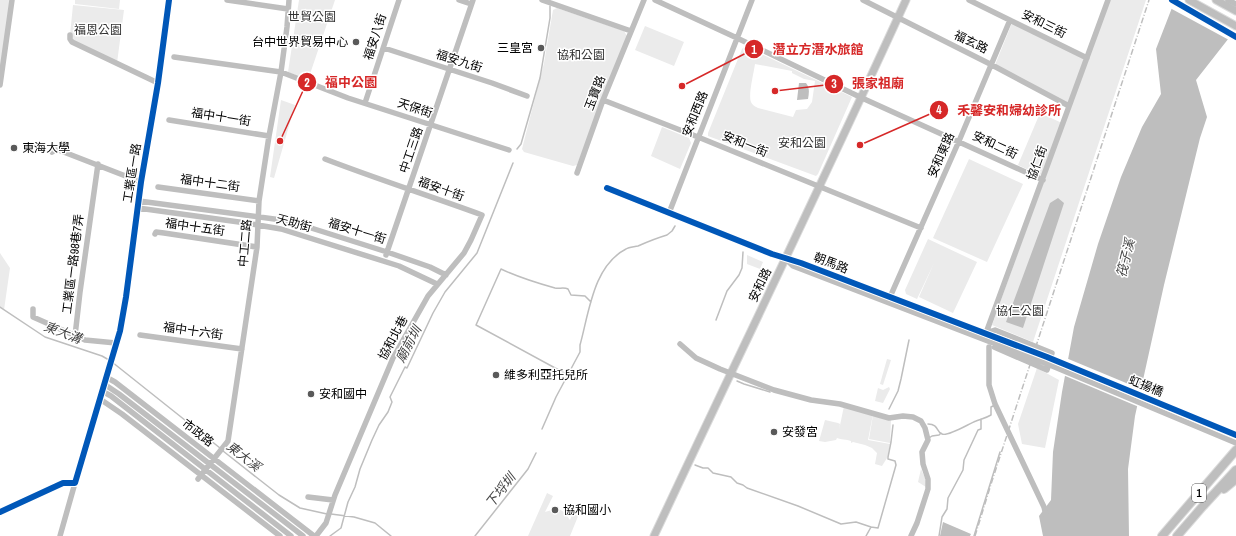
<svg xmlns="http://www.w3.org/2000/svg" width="1236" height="536" font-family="'Archivo Narrow','Noto Sans TC',sans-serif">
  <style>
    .green { fill: #ebebeb; fill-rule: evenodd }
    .water { fill: #bebebe }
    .pier { fill: #fff }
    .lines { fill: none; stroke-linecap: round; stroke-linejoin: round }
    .stream { stroke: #bebebe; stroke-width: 1.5 }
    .canal { stroke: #bebebe; stroke-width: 5.5 }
    .major-casing { stroke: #dbdbdb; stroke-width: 9 }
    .highway-casing { stroke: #dbdbdb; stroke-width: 10 }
    .minor { stroke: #bebebe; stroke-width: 5.5 }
    .major { stroke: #bebebe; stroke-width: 7 }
    .highway { stroke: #bebebe; stroke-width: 8 }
    .rail { stroke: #bebebe; stroke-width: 1.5; stroke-dasharray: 6 2 1 2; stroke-linecap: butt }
    .minor-bridge { stroke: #bebebe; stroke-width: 5.5 }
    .cycleway-casing { stroke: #fff; stroke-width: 8 }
    .cycleway { stroke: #0057b8; stroke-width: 6 }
    .poi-dot { fill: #595959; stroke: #fff; stroke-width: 1.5 }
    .labels { text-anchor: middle; stroke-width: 3; stroke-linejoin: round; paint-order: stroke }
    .shield { fill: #fff; stroke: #4c4c4c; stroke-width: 1 }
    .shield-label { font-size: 11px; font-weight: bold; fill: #000 }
    .park-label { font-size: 12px; fill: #323232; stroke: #fff }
    .street-label { font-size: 12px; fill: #000; stroke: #fff }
    .poi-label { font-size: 12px; fill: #000; stroke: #fff; text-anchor: start }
    .water-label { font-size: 13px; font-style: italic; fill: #434343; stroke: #fff }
    .leader { fill: none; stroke: #d62828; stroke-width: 1.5 }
    .callout-dot { fill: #d62828; stroke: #fff; stroke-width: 1.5 }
    .mark-label { font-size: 12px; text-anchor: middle; font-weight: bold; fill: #fff }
    .callout-label { font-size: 13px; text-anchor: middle; font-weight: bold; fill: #d62828; stroke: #fff; stroke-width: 3; stroke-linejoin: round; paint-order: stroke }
  </style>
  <rect width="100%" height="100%" fill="#fff"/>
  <path class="green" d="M 0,0 L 12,0 L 0,85 Z
    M 75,0 L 120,0 L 119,9 L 75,4 Z
    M 299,0 L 335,0 L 308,80 L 288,72 Z
    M 1109,0 L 1146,0 L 1033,342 L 992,325 Z
    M 73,5 L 124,10 L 117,63 L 72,42 L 70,35 Z
    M 557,8 L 624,31 L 627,36 L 577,165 L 573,166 L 524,152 L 522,149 L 544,63 L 553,10 Z
    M 1012,23 L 1084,59 L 1068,103 L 995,65 Z
    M 645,26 L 684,42 L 674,66 L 635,50 Z
    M 744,47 L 747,47 L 852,97 L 818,174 L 816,176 L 708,136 L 708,133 L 742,49 ZM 755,64 L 792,71 L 792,73 L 804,79 L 815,81 L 812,102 L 807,109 L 796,110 L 793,117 L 758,108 C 756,107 752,105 751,102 C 748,95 754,72 755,64 Z
    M 281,100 L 295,105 L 274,178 L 270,177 Z
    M 1040,113 L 1062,123 L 1043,174 L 1039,175 L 1018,165 Z
    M 662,127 L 689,138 L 691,143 L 680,169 L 651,156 Z
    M 969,159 L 1023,184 L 987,262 L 933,238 Z
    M 928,239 L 977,262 L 953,313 L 919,297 L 934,263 L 917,299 L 906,294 L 905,290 Z
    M 0,253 L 10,268 L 4,310 L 0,307 Z
    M 747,255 L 763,262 L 760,269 L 747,264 Z
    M 887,359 L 891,360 L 883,385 L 880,384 Z
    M 1037,368 L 1059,380 L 1045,448 L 1022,444 L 1018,424 Z
    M 889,387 L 890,389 L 883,403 L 875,401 L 878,388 L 883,390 Z
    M 844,406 L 873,414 L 868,440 L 890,444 L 887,458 L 882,466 L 875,464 L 877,453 L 872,448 L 865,445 L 867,442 L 865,445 L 853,442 L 851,443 L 851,441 C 846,439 841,440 837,438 L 836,440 L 825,442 L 819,441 L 825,420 L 838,423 L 840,424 L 839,430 Z
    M 873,415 L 891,420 L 890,443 L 869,439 Z
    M 921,469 L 925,478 L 926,487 L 918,482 Z
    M 547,493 L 553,496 L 545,512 C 559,507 562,508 570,520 L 575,506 L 581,509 L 570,536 L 528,536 Z"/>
  <path class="water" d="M 1175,0 L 1236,0 L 1236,29 L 1196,80 L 1207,117 L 1200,138 L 1164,285 L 1135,416 L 1128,469 L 1129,536 L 1043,536 L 1039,516 L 1051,500 L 1053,452 L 1062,392 L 1074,327 L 1098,244 L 1121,177 L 1142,127 L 1161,94 L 1156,49 Z
    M 799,83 L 806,83 C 810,88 809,93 808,99 L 797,100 Z
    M 1058,198 L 1064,203 L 1023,328 L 1006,322 L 1050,203 Z
    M 943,522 L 971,534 L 970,536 L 940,536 Z"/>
  <path class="pier" d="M 1173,0 L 1236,0 L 1236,32 L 1229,40 L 1170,8 Z
    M 1066,358 L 1143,390 L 1139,407 L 1063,375 Z"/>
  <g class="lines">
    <path class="stream" d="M 517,149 L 521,144 L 540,78 L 550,18 L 550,6
      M 0,307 L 45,337 L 102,356 L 109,360
      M 716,320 L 727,291 L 739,275 L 742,268 L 743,252
      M 112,362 L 220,448
      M 568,375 L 476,325 L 501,269 C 518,277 537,283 555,288 C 559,289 564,287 568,289 C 569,291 570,293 571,295 L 585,296 L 591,302
      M 737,381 L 744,384 L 770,392
      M 889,409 L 898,391 L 901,379 L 909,340
      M 928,424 C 939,424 936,432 942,434 C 948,437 970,423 976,421 C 981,419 986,418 991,415 L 991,407 L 995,405
      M 542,429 L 556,397 L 580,352 L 580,345 C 589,313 593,266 626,249 C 629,247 634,247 638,246 C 647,242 657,238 667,235 L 672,231 L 675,226
      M 929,438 L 932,436 L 939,435 L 941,433
      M 223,451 L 279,495 L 300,508 L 327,514
      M 695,465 L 703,468 L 708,468 L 713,473 L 731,477 L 737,483 L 743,485 L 747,488 L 798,506 L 841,524 L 856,522 L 871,527
      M 331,514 L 354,517 L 375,523 L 391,536
      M 330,536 L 341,528 L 348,502 L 355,487 L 360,469 L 372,440 L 379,425 L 388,412 L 392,402 L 390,397 L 405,367 L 407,368 L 433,313 L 445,292 L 477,253 L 513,163
      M 475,536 L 528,469 L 536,453
      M 866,536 L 871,527 L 878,528 L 896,465 L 895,461 L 888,459 L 888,457 L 891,442 L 893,425
      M 939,536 L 942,517 L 947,509 L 948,498 L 963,470 L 964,460 L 978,430 L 981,429 L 981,419
      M 974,536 L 1000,452"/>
    <path class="canal" d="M 989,347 L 989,385 L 995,404 L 1044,507 L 1046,515"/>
    <g class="major-casing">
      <path id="major" d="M 1189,0 L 1236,26
        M 1216,0 L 1236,11
        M 654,536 C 738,357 824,180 906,0"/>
    </g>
    <g class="highway-casing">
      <path id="highway" d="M 1224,489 L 1236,479
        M 1162,536 L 1236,450
        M 1177,536 L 1203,506 L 1236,470"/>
    </g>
    <path class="minor" d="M 227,0 L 288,9
      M 459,0 L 471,4
      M 542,0 L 631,31
      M 655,0 L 737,38 L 862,98 L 1043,180
      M 863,0 L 992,65 L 1069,106
      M 969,0 L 1087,58
      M 1172,0 L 1236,37
      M 1228,0 L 1236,4
      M 70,35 L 70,39 L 72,42 L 158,83
      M 384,48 L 492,83 L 527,96
      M 174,57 L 281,72 L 348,98 L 509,150
      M 0,85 L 12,0
      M 603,100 L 698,137 L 921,228
      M 365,103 L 399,0
      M 169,120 L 269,136
      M 52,152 L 56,149 L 141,182
      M 577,173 L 603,100 L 644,0
      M 158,187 L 259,201
      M 607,188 L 772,254 L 801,263 L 1047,357
      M 139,201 L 289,221 L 387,252 L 430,267 L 446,275
      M 138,208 L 246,223 L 281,229 L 399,266 L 437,284
      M 669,213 L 752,0
      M 155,234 L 156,232 L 164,233 L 257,247
      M 386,255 L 473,0
      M 787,260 L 793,266 L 1045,363
      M 890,297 L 959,141 L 1010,20
      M 33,309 L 33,317 L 85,340 L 116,343
      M 986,333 L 1108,0
      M 986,333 L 995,330 L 1052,353 L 1047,370 L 994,347 L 994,346
      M 140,335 L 242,349
      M 75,336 L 80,292 L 98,164
      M 680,344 L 696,358 L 720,369 L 774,390 L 811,400 L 840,404 L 889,418 L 903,416 L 913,417 L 921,421 L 925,428 L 928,440 L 922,452 L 923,464 L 928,479 L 928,489 L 917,523 L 911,536
      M 106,377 L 115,382 L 314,536
      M 104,384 L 119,394 L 303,536
      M 102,391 L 111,396 L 291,536
      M 100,399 L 122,414 L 280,536
      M 198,479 L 228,441 L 257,247 L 259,201 L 269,136 L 281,72 L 287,27 L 289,0
      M 308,497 L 333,500
      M 0,512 L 63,483 L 75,483 L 120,331 L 126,297 L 141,182 L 158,83 L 169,0
      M 60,536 L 75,483
      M 316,536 L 326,523 L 335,495 L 393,358 L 428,296 L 464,253 L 471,240 L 482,215 C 430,196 377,179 325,159"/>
    <use href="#major" class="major"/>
    <use href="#highway" class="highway"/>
    <path class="rail" d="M 975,536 L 992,481 L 1149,0"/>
    <path class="minor-bridge" d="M 1047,357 L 1236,435
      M 1045,363 L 1236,443"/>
    <g class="cycleway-casing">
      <path id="cycleway" d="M 1172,0 L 1236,37
        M 607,188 L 772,254 L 801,263 L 1047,357 L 1236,435
        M 0,512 L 63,483 L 75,483 L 120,331 L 126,297 L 141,182 L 158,83 L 169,0"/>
    </g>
    <use href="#cycleway" class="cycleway"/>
  </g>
  <g class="poi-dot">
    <circle cx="356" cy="42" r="4"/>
    <circle cx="541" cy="48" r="4"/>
    <circle cx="14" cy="148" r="4"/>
    <circle cx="496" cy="375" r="4"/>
    <circle cx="311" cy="394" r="4"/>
    <circle cx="774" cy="432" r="4"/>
    <circle cx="555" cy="510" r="4"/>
  </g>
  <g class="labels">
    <rect class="shield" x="1192" y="484" width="14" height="18" rx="3"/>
    <g class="shield-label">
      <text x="1199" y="497">1</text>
    </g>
    <g class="park-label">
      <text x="312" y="21">世貿公園</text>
      <text x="98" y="34">福恩公園</text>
      <text x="581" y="59">協和公園</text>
      <text x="802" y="147">安和公園</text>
      <text x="1020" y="315">協仁公園</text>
    </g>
    <g class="street-label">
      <text transform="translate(1044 24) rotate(26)" y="4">安和三街</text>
      <text transform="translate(375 37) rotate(-72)" y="4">福安八街</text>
      <text transform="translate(971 42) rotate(26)" y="4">福玄路</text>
      <text transform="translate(459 61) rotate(18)" y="4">福安九街</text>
      <text transform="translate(595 93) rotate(-69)" y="4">玉寶路</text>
      <text transform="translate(415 108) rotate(18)" y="4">天保街</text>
      <text transform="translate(695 114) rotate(-68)" y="4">安和西路</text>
      <text transform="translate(221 117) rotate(9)" y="4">福中十一街</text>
      <text transform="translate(745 144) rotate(22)" y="4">安和一街</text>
      <text transform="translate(995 145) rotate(25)" y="4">安和二街</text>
      <text transform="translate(411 150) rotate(-71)" y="4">中工三路</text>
      <text transform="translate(941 155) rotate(-66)" y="4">安和東路</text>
      <text transform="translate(1037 163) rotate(-70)" y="4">協仁街</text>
      <text transform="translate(132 173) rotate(-81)" y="4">工業區一路</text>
      <text transform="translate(210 183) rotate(8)" y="4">福中十二街</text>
      <text transform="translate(441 189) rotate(20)" y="4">福安十街</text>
      <text transform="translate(294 223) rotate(15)" y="4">天助街</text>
      <text transform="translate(195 227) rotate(8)" y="4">福中十五街</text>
      <text transform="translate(357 231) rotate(17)" y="4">福安十一街</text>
      <text transform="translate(245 243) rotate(-85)" y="4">中工二路</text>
      <text transform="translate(831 263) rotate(21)" y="4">朝馬路</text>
      <text transform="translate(73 264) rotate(-83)" y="4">工業區一路98巷7弄</text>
      <text transform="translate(760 285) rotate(-64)" y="4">安和路</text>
      <text transform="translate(193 331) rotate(8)" y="4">福中十六街</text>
      <text transform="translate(393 338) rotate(-62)" y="4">協和北巷</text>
      <text transform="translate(1146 386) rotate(22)" y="4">虹揚橋</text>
      <text transform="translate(198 433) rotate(38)" y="4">市政路</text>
    </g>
    <g class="poi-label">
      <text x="348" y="46" text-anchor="end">台中世界貿易中心</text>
      <text x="533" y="52" text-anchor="end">三皇宮</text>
      <text x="22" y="152">東海大學</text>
      <text x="504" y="379">維多利亞托兒所</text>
      <text x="319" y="398">安和國中</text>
      <text x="782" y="436">安發宮</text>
      <text x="563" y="514">協和國小</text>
    </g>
    <g class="water-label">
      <text transform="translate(1125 258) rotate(-76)" y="5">筏子溪</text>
      <text transform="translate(63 332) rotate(21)" y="5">東大溝</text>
      <text transform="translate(408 344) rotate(-62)" y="5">廟前圳</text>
      <text transform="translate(244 456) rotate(38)" y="5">東大溪</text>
      <text transform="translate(500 490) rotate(-52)" y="5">下埒圳</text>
    </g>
  </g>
  <path class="leader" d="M682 86L754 49M280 141L307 82M775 91L834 84M860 145L939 110"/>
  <g class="callout-dot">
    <circle cx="682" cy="86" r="4"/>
    <circle cx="280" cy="141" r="4"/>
    <circle cx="775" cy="91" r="4"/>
    <circle cx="860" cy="145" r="4"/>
    <circle cx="754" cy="49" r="10"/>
    <circle cx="307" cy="82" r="10"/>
    <circle cx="834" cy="84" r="10"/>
    <circle cx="939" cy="110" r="10"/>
  </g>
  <g class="mark-label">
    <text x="754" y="54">1</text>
    <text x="307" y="87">2</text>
    <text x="834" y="88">3</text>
    <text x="939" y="114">4</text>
  </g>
  <g class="callout-label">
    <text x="818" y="54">潛立方潛水旅館</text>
    <text x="351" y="87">福中公園</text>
    <text x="878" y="88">張家祖廟</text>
    <text x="1009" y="115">禾馨安和婦幼診所</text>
  </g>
</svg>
